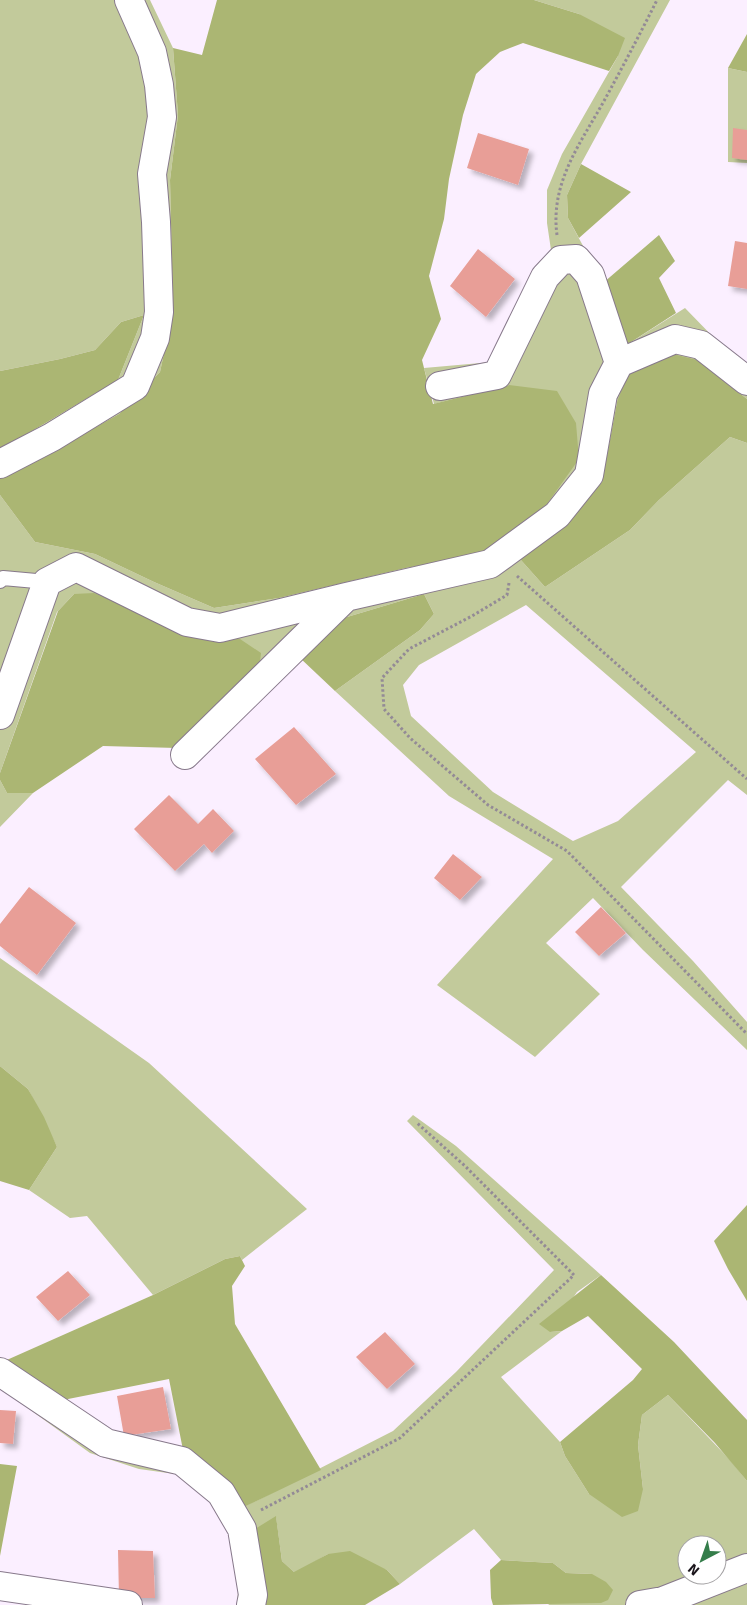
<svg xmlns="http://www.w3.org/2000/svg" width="747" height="1605" font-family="Signika,sans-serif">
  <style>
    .green { fill: #c2ca9b; fill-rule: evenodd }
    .forest { fill: #abb673 }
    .building { fill: #e89e97; filter: url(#shadow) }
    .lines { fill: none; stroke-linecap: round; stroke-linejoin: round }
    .service-casing { stroke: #87798b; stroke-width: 16 }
    .minor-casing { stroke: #87798b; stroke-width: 30 }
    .path { stroke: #938a96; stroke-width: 3; stroke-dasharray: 2.5 2.5; stroke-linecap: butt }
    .service { stroke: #fff; stroke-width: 14 }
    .minor { stroke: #fff; stroke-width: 28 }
  </style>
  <defs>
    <filter id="shadow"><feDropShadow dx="4.5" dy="4.5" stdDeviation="2.5" flood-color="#0004"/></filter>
  </defs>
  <rect width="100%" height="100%" fill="#fbefff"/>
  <path class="green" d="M 0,0 L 150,0 L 173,48 L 178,115 L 170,180 L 173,311 L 160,372 L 119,414 L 51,452 L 0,450 L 118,380 L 144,315 L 121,322 L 95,350 L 60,359 L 0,371 Z
    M 534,0 L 670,0 L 581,164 L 567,195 L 568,218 L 603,283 L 628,344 L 685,308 L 720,344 L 747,367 L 747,399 L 697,360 L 617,402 L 602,482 L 568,522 L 520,559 L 545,587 L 630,530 L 659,500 L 730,437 L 747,443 L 747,795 L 728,780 L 621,887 L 693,961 L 747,1022 L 747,1050 L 643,950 L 593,898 L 546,943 L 600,994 L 535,1057 L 437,985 L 553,859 L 449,796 L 335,691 L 420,630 L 434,614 L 424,594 L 337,620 L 191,762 L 202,638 L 74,594 L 57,612 L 0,773 L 0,495 L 35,542 L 95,554 L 154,582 L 214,608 L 279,598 L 406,568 L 490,553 L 509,385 L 434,404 L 424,368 L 492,362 L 532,277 L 551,250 L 547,223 L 547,190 L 562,154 L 618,56 L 579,14 ZM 526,605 L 696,752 L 618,821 L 573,841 L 493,792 L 411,716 L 403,685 L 419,665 Z
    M 728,68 L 747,72 L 747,163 L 728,162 Z
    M 0,780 L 7,793 L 33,793 L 0,827 Z
    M 0,958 L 149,1063 L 307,1209 L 242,1260 L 240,1256 L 225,1259 L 153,1295 L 87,1216 L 70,1218 L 29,1190 L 57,1147 L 28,1089 L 0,1066 Z
    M 413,1115 L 456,1146 L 601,1275 L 577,1292 L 550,1332 L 562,1331 L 501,1377 L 560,1442 L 565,1456 L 589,1494 L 643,1489 L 638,1445 L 642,1415 L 668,1395 L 730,1460 L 747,1481 L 747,1605 L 548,1605 L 592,1574 L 566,1573 L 553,1563 L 501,1560 L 474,1529 L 400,1584 L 387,1570 L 328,1554 L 295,1573 L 282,1561 L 276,1517 L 260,1605 L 237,1605 L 240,1565 L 217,1505 L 175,1474 L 139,1469 L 90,1453 L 0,1388 L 58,1401 L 242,1508 L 393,1431 L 456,1372 L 554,1270 L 407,1121 ZM 687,1545 L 717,1545 L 717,1575 L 687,1575 Z"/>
  <path class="forest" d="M 217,0 L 534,0 L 579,14 L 625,38 L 618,56 L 609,71 L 523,43 L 500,52 L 476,74 L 463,115 L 449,179 L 444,219 L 429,276 L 441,319 L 422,360 L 433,404 L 509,385 L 557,391 L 576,423 L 579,459 L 547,504 L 490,553 L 406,568 L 279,598 L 214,608 L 154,582 L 95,554 L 35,542 L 0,495 L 0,477 L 51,452 L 119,414 L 160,372 L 173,311 L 170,180 L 178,115 L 173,48 L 202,55 Z
    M 747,34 L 747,72 L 728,68 Z
    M 581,164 L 631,192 L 579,238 L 568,218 L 567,195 Z
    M 659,235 L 675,261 L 659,278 L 676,313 L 628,344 L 603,283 Z
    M 144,315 L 118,380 L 0,450 L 0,371 L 60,359 L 95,350 L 121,322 Z
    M 669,353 L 697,360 L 747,399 L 747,443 L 730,437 L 659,500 L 630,530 L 545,587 L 520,559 L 568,522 L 602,482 L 617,402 L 627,375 Z
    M 94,593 L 202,638 L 240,639 L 261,653 L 259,671 L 177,748 L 103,746 L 33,793 L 7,793 L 0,780 L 0,773 L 58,611 L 74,594 Z
    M 424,594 L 434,614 L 420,630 L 335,691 L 299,657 L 337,620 Z
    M 0,1066 L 28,1089 L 44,1117 L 57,1147 L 29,1190 L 0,1181 Z
    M 747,1205 L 747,1301 L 728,1269 L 714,1241 Z
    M 240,1256 L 245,1266 L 232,1286 L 235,1324 L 321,1470 L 242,1508 L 183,1450 L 169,1379 L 58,1401 L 0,1363 L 153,1295 L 225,1259 Z
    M 601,1275 L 674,1342 L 747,1420 L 747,1481 L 715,1443 L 668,1395 L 642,1415 L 638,1445 L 643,1489 L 638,1511 L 622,1517 L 589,1494 L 565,1456 L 560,1442 L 633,1380 L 642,1369 L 588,1316 L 562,1331 L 550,1332 L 539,1324 Z
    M 0,1464 L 17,1466 L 0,1556 Z
    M 276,1516 L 282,1561 L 294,1572 L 328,1554 L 350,1551 L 387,1570 L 400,1584 L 365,1605 L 260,1605 L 255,1529 Z
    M 501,1560 L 553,1563 L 566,1573 L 592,1574 L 606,1582 L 613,1590 L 608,1600 L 601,1603 L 493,1605 L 491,1598 L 490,1570 Z"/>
  <path class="building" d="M 733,128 L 747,130 L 747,160 L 732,158 Z
    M 478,133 L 529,149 L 518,185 L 467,168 Z
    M 735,241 L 747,243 L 747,289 L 728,286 Z
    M 478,249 L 515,279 L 486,317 L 450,286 Z
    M 294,727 L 336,774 L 296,805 L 255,759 Z
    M 169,795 L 198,824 L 213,809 L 234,831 L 212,853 L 204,844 L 175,871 L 134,829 Z
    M 453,854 L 482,877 L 460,900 L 434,878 Z
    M 29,887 L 76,923 L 37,975 L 0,946 L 0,924 Z
    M 601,907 L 626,933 L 599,956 L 575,932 Z
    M 68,1271 L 90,1295 L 58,1321 L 36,1297 Z
    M 385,1332 L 415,1364 L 387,1389 L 356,1357 Z
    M 163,1387 L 171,1429 L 124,1436 L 117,1396 Z
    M 0,1410 L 16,1411 L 13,1444 L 0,1443 Z
    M 118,1550 L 153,1551 L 155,1598 L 119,1598 Z"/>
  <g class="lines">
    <g class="service-casing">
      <path id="service" d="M 0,581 L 3,578 L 47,582"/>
    </g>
    <g class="minor-casing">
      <path id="minor" d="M 619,363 L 675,339 L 701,345 L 747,381
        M 0,464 L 52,437 L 135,386 L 155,338 L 159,312 L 156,222 L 152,174 L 162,117 L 159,85 L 152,52 L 129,0
        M 0,715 L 47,582 L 76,567 L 187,622 L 220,628 L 346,597 L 490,564 L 557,515 L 589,475 L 603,394 L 619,363 L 590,275 L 576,259 L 561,260 L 545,277 L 497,375 L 440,386
        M 185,755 L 345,598
        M 0,1372 L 106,1443 L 182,1461 L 221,1493 L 242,1529 L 253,1595 L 251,1605
        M 0,1586 L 128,1605
        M 640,1605 L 663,1601 L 747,1568"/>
    </g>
    <path class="path" d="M 557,235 C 550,183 580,144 604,101 C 622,68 640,34 657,0
      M 517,576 L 747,779
      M 509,583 L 507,595 L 472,616 L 409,649 L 382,678 L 384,709 L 410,738 L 488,805 L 567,851 L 747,1034
      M 261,1510 L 400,1438 L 574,1275 L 465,1166 L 417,1123"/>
    <use href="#service" class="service"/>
    <use href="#minor" class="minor"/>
  </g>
  <g transform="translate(702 1560) rotate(221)"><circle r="24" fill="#ffffff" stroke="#a3a1a3"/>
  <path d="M0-4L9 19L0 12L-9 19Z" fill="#347d4a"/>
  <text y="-8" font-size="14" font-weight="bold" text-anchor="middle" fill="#19131a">N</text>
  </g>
</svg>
